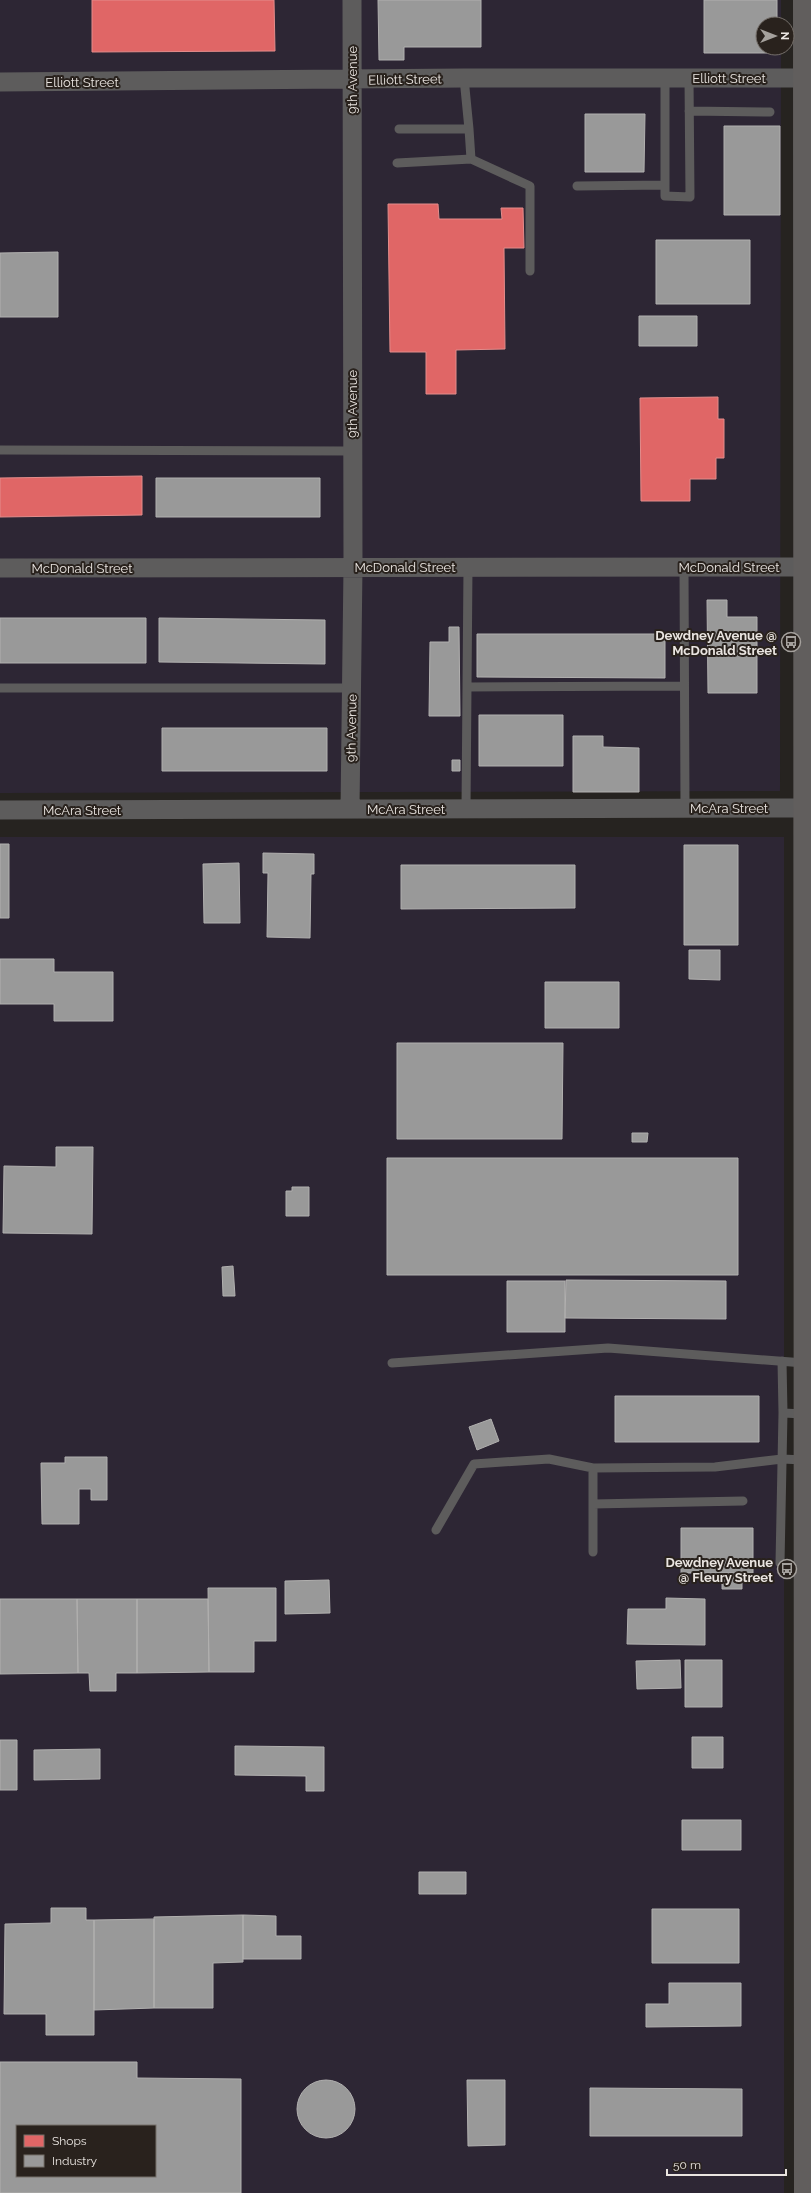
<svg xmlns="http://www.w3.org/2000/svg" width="811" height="2193" font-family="Raleway,sans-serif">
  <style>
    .industrial { fill: #2d2634; fill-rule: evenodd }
    .shops { fill: #e06666; stroke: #e38c8b }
    .industry { fill: #999; stroke: #b1b0af; fill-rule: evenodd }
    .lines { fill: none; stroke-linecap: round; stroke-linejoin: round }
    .lane { stroke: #5d5c5c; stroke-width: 9 }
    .street { stroke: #5d5c5c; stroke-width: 19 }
    .secondary { stroke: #615e5d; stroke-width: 22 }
    .labels { text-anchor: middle; stroke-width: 4; stroke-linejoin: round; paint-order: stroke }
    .street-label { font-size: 13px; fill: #eae5e1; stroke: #29221d }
    .poi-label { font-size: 13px; font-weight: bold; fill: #eae5e1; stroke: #29221d; text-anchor: end }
  </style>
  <rect width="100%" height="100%" fill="#262320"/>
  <path class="industrial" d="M 0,0 L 781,0 L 781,24 L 763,24 L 763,48 L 781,48 L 780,791 L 0,793 Z
    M 0,837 L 784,837 L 784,2193 L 0,2193 ZM 17,2126 L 155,2126 L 155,2176 L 17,2176 Z"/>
  <path class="shops" d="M 92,0 L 274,0 L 275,51 L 92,52 Z
    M 388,204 L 438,204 L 439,219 L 502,219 L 501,208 L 523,208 L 524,248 L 504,248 L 505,349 L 456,350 L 456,394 L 426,394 L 426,352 L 390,352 Z
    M 718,397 L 718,419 L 724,419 L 724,458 L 716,458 L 716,479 L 690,479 L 690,501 L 641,501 L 640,398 Z
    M 142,476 L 142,515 L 0,517 L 0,478 Z"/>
  <path class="industry" d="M 378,0 L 481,0 L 481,47 L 404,47 L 404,60 L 379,60 Z
    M 704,0 L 777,0 L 777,24 L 763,24 L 763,48 L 777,48 L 777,53 L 704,53 Z
    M 585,114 L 645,114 L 644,172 L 585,172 Z
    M 724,126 L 780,126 L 780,215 L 724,215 Z
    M 656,240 L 750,240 L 750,304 L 656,304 Z
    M 58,252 L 58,317 L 0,317 L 0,253 Z
    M 639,316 L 697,316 L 697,346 L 639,346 Z
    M 156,478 L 320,478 L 320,517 L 156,517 Z
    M 707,600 L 727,600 L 727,617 L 757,617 L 757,693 L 708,693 Z
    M 0,618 L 146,618 L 146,663 L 0,663 Z
    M 159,618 L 325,620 L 325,664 L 159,662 Z
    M 449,627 L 459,627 L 460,716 L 429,716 L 430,642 L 449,642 Z
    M 477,634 L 665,634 L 665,678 L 477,677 Z
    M 479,715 L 563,715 L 563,766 L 479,766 Z
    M 162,728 L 327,728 L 327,771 L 162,771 Z
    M 573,736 L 603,736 L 603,747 L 639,748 L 639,792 L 573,792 Z
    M 452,760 L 460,760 L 460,771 L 452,771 Z
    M 0,844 L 9,844 L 9,918 L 0,918 Z
    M 684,845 L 738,845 L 738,945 L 684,945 Z
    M 263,853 L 314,854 L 314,874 L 311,874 L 310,938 L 267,937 L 268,873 L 263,873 Z
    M 239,863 L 240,923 L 204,923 L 203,864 Z
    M 401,865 L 575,865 L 575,908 L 401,909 Z
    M 689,950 L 720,950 L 720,980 L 689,979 Z
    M 0,959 L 54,959 L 54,972 L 113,972 L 113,1021 L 54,1021 L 54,1004 L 0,1004 Z
    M 545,982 L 619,982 L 619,1028 L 545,1028 Z
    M 397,1043 L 563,1043 L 562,1139 L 397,1139 Z
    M 632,1133 L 648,1133 L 647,1142 L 632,1142 Z
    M 56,1147 L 93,1147 L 92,1234 L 3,1233 L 4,1166 L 56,1167 Z
    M 387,1158 L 738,1158 L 738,1275 L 387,1275 Z
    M 292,1187 L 309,1187 L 309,1216 L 286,1216 L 286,1191 L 292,1191 Z
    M 233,1266 L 235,1296 L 223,1296 L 222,1267 Z
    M 566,1280 L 726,1281 L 726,1319 L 565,1318 Z
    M 507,1281 L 565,1281 L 565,1332 L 507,1332 Z
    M 615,1396 L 759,1396 L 759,1442 L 615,1442 Z
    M 491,1419 L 499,1441 L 477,1450 L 469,1427 Z
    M 65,1457 L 107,1457 L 107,1500 L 91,1500 L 91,1489 L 79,1489 L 79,1524 L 42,1524 L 41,1463 L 65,1463 Z
    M 681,1528 L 753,1528 L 753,1573 L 681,1573 Z
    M 722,1575 L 742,1575 L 742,1589 L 722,1589 Z
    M 329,1580 L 330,1613 L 285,1614 L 285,1581 Z
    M 208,1588 L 276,1588 L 276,1641 L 254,1641 L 254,1672 L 209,1672 Z
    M 666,1598 L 705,1599 L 705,1645 L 627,1644 L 628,1609 L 666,1609 Z
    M 0,1599 L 77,1599 L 78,1673 L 0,1674 Z
    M 77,1599 L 137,1599 L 137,1673 L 116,1673 L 116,1691 L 90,1691 L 89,1673 L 78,1673 Z
    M 137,1599 L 208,1599 L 209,1672 L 137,1673 Z
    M 680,1660 L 681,1688 L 637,1689 L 636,1661 Z
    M 685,1660 L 722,1660 L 722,1707 L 685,1707 Z
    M 692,1737 L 723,1737 L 723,1768 L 692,1768 Z
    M 0,1740 L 17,1740 L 17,1790 L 0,1790 Z
    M 235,1746 L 324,1747 L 324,1791 L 306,1791 L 306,1776 L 235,1775 Z
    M 100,1749 L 100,1779 L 34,1780 L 34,1750 Z
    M 682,1820 L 741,1820 L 741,1850 L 682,1850 Z
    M 419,1872 L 466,1872 L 466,1894 L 419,1894 Z
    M 51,1908 L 86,1908 L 86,1920 L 94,1920 L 94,2035 L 46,2035 L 46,2014 L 4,2014 L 5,1924 L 51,1923 Z
    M 652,1909 L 739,1909 L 739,1963 L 652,1963 Z
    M 243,1915 L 276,1916 L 276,1936 L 301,1936 L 301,1959 L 243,1959 Z
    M 243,1915 L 243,1962 L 213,1963 L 213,2008 L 154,2008 L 154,1917 Z
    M 154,1919 L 154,2008 L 94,2010 L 94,1920 Z
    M 669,1983 L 741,1983 L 741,2026 L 646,2027 L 646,2004 L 669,2004 Z
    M 0,2062 L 137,2062 L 137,2078 L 241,2079 L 241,2193 L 0,2193 ZM 17,2126 L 155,2126 L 155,2176 L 17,2176 Z
    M 467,2080 L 505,2080 L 505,2145 L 468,2146 Z
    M297 2109a29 29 0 1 1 58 0a29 29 0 1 1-58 0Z
    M 590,2088 L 742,2089 L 742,2136 L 590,2136 Z"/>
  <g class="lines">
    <path class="lane" d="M 665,78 L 665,196 L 690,197 L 689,78
      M 689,111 L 770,112
      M 399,129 L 469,129 L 464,78
      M 471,159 L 530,186 L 530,271
      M 397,163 L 471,159 L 469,129
      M 577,186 L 665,185
      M 0,450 L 352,451
      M 684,567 L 685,808
      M 467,687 L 684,686
      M 0,688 L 351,688
      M 466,808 L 468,567
      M 782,1361 L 783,1413 L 804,1414
      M 392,1363 L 608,1348 L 804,1363
      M 593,1504 L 743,1501
      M 436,1530 L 474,1464 L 549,1459 L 593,1468
      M 593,1552 L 593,1468 L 715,1467 L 782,1459 L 804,1460
      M 780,1563 L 783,1413"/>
    <path class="street" d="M 0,82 L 464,78 L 811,78
      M 0,568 L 811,567
      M 350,809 L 353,567 L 352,0
      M 0,810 L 811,808"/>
    <path class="secondary" d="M 804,0 L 805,2193"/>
  </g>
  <defs>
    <g id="bus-ring" transform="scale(1)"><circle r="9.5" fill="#29221d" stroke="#a5a19d" stroke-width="1.5"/><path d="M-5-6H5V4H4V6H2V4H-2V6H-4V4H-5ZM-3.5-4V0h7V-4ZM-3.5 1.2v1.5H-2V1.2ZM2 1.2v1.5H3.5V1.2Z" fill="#a5a19d"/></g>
  </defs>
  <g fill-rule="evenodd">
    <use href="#bus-ring" x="791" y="642"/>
    <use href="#bus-ring" x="787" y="1569"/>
  </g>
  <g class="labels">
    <g class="street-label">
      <text x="729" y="83">Elliott Street</text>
      <text transform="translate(405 79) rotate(-1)" y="5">Elliott Street</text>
      <text transform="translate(352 80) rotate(-90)" y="5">9th Avenue</text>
      <text x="82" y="87">Elliott Street</text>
      <text transform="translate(352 404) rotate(-90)" y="5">9th Avenue</text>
      <text x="405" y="572">McDonald Street</text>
      <text x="729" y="572">McDonald Street</text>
      <text x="82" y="573">McDonald Street</text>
      <text transform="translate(351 728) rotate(-89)" y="5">9th Avenue</text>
      <text x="729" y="813">McAra Street</text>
      <text x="406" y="814">McAra Street</text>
      <text x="82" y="815">McAra Street</text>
    </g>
    <g class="poi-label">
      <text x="777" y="640">Dewdney Avenue @<tspan x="777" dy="15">McDonald Street</tspan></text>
      <text x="773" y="1567">Dewdney Avenue<tspan x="773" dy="15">@ Fleury Street</tspan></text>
    </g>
  </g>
  <rect x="16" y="2125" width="140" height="52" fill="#29221d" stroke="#76706b"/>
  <rect x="24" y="2135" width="20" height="12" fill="#e06666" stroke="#76706b"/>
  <text x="52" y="2145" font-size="12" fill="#eae5e1">Shops</text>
  <rect x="24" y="2155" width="20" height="12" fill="#999999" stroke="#76706b"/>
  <text x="52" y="2165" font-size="12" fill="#eae5e1">Industry</text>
  <g transform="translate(775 36) rotate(90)"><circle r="19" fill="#29221d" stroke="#76706b"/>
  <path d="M0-3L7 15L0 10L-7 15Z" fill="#a5a19d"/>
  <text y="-6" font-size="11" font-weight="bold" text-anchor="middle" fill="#eae5e1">N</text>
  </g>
  <path d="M667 2169v6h119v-6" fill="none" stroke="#eae5e1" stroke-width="2"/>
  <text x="673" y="2169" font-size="12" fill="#eae5e1" stroke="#29221d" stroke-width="3" paint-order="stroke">50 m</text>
</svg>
